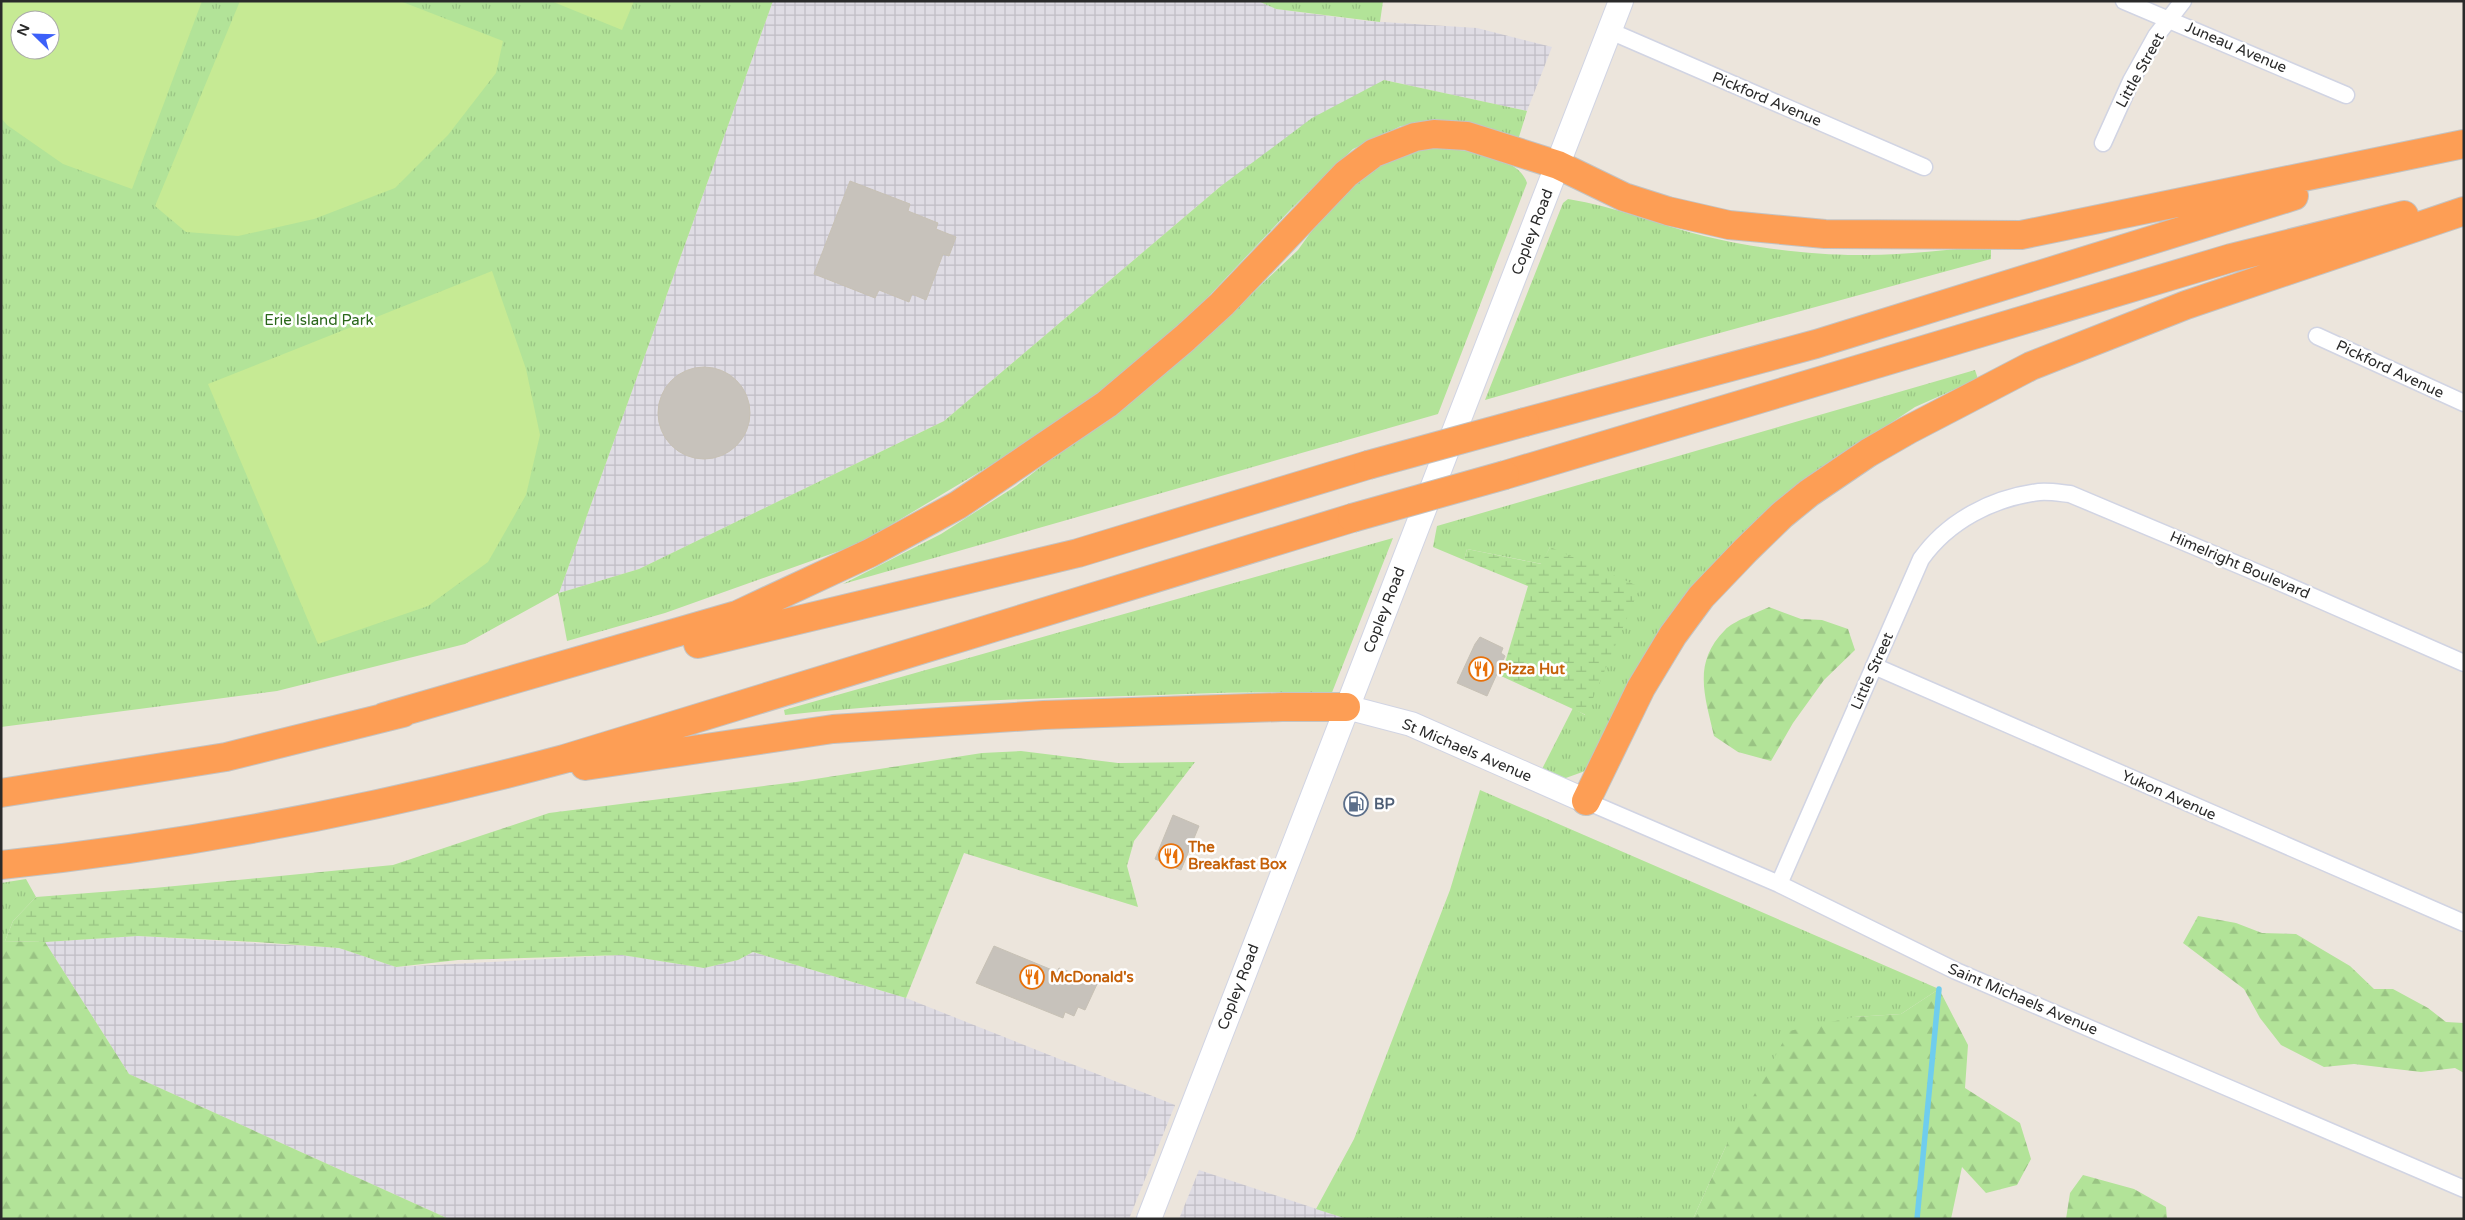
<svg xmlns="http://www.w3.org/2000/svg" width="2465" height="1220" font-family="'Varela Round',sans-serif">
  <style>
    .industrial { fill: url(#industrial-grid) }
    .grass { fill: url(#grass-tufts); fill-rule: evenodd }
    .forest { fill: url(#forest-firs) }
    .wetland { fill: url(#wetland-marsh) }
    .pitch { fill: #c6ea94; fill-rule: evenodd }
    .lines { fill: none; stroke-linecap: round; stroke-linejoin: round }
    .stream { stroke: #6fcdee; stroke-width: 5.5 }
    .building { fill: #c7c2bb; stroke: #c7c1b5 }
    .minor-casing { stroke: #d1d4e3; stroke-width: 19 }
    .secondary-casing { stroke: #d1d4e3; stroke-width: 26 }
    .motorway-casing { stroke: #c3c3c3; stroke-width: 30 }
    .minor { stroke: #fff; stroke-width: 16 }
    .secondary { stroke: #fff; stroke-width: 24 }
    .motorway { stroke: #fd9e55; stroke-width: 28 }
    .motorway-bridge-casing { stroke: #c3c3c3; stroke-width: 30; stroke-linecap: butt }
    .motorway-bridge { stroke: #fd9e55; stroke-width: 28 }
    .labels { text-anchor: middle; stroke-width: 5; stroke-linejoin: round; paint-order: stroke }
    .street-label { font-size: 15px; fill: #2a2a2a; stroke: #fff }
    .park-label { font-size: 15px; fill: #2a671a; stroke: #fff }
    .food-label { font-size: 15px; font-weight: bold; fill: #c56008; stroke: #fff; text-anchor: start }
    .service-label { font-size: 15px; font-weight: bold; fill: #4e5e75; stroke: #fff; text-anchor: start }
  </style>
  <defs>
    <pattern id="industrial-grid" width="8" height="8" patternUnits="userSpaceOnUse" patternTransform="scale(1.25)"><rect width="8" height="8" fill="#dfdce4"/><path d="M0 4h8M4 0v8" fill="none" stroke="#c0bdc4"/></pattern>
    <pattern id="grass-tufts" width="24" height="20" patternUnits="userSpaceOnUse" patternTransform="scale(1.25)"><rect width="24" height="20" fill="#b2e398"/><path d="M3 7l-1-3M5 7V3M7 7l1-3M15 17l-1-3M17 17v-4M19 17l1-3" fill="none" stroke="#99c383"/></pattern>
    <pattern id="forest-firs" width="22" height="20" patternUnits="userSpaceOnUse" patternTransform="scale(1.25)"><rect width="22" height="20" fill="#b2e398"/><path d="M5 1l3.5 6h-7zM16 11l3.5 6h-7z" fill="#99c383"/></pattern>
    <pattern id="wetland-marsh" width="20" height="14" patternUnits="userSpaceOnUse" patternTransform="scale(1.25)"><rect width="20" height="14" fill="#b2e398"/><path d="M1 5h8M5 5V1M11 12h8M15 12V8" fill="none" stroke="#99c383"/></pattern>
  </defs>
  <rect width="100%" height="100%" fill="#ece5dc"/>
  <path class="industrial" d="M 773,1 L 1258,1 L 1276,9 L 1367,21 L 1477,28 L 1552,47 L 1527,111 L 1384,80 L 1221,186 L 944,421 L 639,569 L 559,593 Z
    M 138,936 L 339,948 L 396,967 L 622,955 L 704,968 L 738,960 L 753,952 L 906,998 L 1175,1105 L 1129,1219 L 449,1219 L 129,1074 L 45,942 Z
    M 1199,1170 L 1347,1219 L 1179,1219 Z"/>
  <path class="grass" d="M 1,1 L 773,1 L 559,593 L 639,569 L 944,421 L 1221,186 L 1312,118 L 1384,80 L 1527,111 L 1518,140 L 1457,121 L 1401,126 L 1353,149 L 1292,208 L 1209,296 L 1133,367 L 1073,416 L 859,544 L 665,613 L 567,641 L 558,593 L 465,644 L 277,691 L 1,727 ZM 20,20 L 50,20 L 50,50 L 20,50 Z
    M 1258,1 L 1383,1 L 1380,22 L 1276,9 Z
    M 1431,147 C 1456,149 1519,154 1527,183 L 1438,414 L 843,584 L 941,534 L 1016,486 L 1187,355 L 1298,250 L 1328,208 L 1374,166 L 1394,155 Z
    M 1568,199 C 1615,206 1658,225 1704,236 C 1752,248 1816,256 1866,255 C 1907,255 1949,249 1991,246 L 1991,259 L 1665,348 L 1485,400 L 1563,203 Z
    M 1975,370 L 1978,379 L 1915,407 L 1801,483 L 1700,583 L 1621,698 L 1588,770 L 1563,779 L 1542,769 L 1573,708 L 1585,715 L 1550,547 L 1542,564 L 1467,549 L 1464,560 L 1433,547 L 1437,526 Z
    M 1393,538 L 1331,695 C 1263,689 1194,694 1126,696 C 1012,699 898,703 785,715 L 784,710 Z
    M 1480,790 L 1939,989 L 1901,1014 L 1854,1017 L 1726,1146 L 1693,1219 L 1347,1219 L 1316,1209 L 1354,1139 L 1450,890 Z
    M 26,879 L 36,897 L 13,921 L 5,941 L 1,941 L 1,883 Z"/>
  <path class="forest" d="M 1769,607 L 1801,619 L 1822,620 L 1848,629 L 1855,650 L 1824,680 L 1793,723 L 1771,761 L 1738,752 L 1714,736 C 1705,696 1692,663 1725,630 C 1733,621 1757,613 1769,607 Z
    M 2198,916 L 2236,923 L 2262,933 L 2296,934 L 2350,966 L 2374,989 L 2393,989 L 2428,1008 L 2446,1022 L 2464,1023 L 2464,1073 L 2455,1068 L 2421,1072 L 2354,1064 L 2324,1067 L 2281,1045 L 2260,1018 L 2244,989 L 2183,943 Z
    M 1,941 L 45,942 L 129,1074 L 449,1219 L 1,1219 Z
    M 1939,989 L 1968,1045 L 1965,1088 L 2020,1123 L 2031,1159 L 2017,1185 L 1986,1193 L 1962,1167 L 1951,1219 L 1693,1219 L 1726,1146 L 1789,1031 L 1854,1017 L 1901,1014 Z
    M 2083,1175 L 2134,1189 L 2166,1207 L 2167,1219 L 2066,1219 L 2070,1193 Z"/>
  <path class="wetland" d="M 1550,547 L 1640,587 L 1586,715 L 1501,676 L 1528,586 L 1464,560 L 1467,549 L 1541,564 Z
    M 1021,751 L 1118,763 L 1195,762 L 1134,841 L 1127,866 L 1138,907 L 964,853 L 906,998 L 753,952 L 738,960 L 704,968 L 622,955 L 458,960 L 396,967 L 339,948 L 256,942 L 138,936 L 45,942 L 5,941 L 13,921 L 36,897 L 154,888 L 393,865 L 549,813 L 796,782 L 982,753 Z"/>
  <path class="pitch" d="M 1,1 L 202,1 L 132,189 L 63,164 L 7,125 L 1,118 ZM 20,20 L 50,20 L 50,50 L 20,50 Z
    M 240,1 L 400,1 L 503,41 L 496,73 L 448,135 L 395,188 L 314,219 L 238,236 L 186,232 L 155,206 Z
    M 551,1 L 634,1 L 622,30 Z
    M 492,271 L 526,369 L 540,435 L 526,495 L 488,562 L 428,606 L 318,644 L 208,384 Z"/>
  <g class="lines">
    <path class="stream" d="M 1917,1219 L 1939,989"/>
  </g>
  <path class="building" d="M 850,181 L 910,204 L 908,211 L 938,223 L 936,229 L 956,237 L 949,256 L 943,254 L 926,300 L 912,294 L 909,302 L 879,290 L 875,298 L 814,274 Z
    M658 413a46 46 0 1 1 92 0a46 46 0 1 1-92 0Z
    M 1480,637 L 1503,648 L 1501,653 L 1505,656 L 1487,696 L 1457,683 L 1475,644 Z
    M 1173,815 L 1199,826 L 1181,870 L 1155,859 Z
    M 994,946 L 1057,972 L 1059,968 L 1098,982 L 1085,1010 L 1078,1007 L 1074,1016 L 1065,1012 L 1063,1018 L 976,983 Z"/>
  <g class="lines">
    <g class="minor-casing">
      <path id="minor" d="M 2124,1 L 2346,95
        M 1610,31 L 1924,167
        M 2103,143 L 2131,81 L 2156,36 L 2183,1
        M 2317,336 L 2464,403
        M 1874,666 L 2464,923
        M 1586,801 L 1779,884 L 1956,971 L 2464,1189
        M 1779,884 L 1921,559 C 1948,521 1992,498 2039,492 C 2049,491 2060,493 2070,494 L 2277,581 L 2464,663"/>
    </g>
    <g class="secondary-casing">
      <path id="secondary" d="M 1346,707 L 1411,724 L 1586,801
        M 1149,1219 L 1621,1"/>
    </g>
    <g class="motorway-casing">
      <path id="motorway" d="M 1525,422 L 1816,344 L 2294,196
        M 1505,475 L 2231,258 L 2404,215
        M 698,644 L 1078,553 L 1368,465
        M 384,717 L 737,615 L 870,553 L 958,505 L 1107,404 L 1185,338 L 1222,304 L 1346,174 L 1374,153 L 1415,137 L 1434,134 L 1467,136 L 1558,165 L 1624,197 L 1668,211 L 1729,225 L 1825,234 L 2021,235 L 2464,144
        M 585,766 L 833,729 L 1044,715 L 1282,707 L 1346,707
        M 1,793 L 226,757 L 403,713
        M 1586,801 L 1641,688 L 1673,635 L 1701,597 L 1746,550 L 1782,515 L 1809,493 L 1868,453 L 1908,430 L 2031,366 L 2186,305 L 2464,211
        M 1,865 C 191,845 380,808 564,759 L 1352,518"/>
    </g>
    <use href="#minor" class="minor"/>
    <use href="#secondary" class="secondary"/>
    <use href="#motorway" class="motorway"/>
    <g class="motorway-bridge-casing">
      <path id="motorway-bridge" d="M 1368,465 L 1525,422
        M 1352,518 L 1505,475"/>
    </g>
    <use href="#motorway-bridge" class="motorway-bridge"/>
  </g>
  <defs>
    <g id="restaurant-ring" transform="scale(1.25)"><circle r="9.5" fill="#fff" stroke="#e8710a" stroke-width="1.5"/><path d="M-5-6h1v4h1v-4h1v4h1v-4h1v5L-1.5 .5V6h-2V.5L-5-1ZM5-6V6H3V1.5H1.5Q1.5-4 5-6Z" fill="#e8710a"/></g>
    <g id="fuel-ring" transform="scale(1.25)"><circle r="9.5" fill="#fff" stroke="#5c6f8a" stroke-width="1.5"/><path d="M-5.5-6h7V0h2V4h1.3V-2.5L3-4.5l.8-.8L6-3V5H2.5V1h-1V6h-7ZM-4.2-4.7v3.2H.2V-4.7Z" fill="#5c6f8a"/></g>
  </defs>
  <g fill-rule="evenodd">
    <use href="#restaurant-ring" x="1481" y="669"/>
    <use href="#fuel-ring" x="1356" y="804"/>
    <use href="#restaurant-ring" x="1171" y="856"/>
    <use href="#restaurant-ring" x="1032" y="977"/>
  </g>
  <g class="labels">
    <g class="street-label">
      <text transform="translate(2236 47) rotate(23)" y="5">Juneau Avenue</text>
      <text transform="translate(2140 70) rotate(-61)" y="5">Little Street</text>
      <text transform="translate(1767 99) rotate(23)" y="5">Pickford Avenue</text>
      <text transform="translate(1532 232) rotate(-69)" y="5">Copley Road</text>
      <text transform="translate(2390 369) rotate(25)" y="5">Pickford Avenue</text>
      <text transform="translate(2240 565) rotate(23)" y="5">Himelright Boulevard</text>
      <text transform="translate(1384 610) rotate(-69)" y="5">Copley Road</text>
      <text transform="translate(1872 671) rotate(-66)" y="5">Little Street</text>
      <text transform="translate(1467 750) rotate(23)" y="5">St Michaels Avenue</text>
      <text transform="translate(2169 795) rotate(24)" y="5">Yukon Avenue</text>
      <text transform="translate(1238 987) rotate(-69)" y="5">Copley Road</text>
      <text transform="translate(2023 999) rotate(23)" y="5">Saint Michaels Avenue</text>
    </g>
    <g class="park-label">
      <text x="319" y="325">Erie Island Park</text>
    </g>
    <g class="food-label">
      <text x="1498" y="674">Pizza Hut</text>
      <text x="1188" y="852">The<tspan x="1188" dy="17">Breakfast Box</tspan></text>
      <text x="1050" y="982">McDonald's</text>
    </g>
    <g class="service-label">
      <text x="1374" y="809">BP</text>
    </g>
  </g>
  <rect width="2465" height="1220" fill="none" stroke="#2a2a2a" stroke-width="5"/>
  <g transform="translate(35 35) rotate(293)"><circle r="24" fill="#ffffff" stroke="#aaaaaa"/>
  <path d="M0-4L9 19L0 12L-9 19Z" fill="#3c60f9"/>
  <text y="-8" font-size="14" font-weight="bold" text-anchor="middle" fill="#2a2a2a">N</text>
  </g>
</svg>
